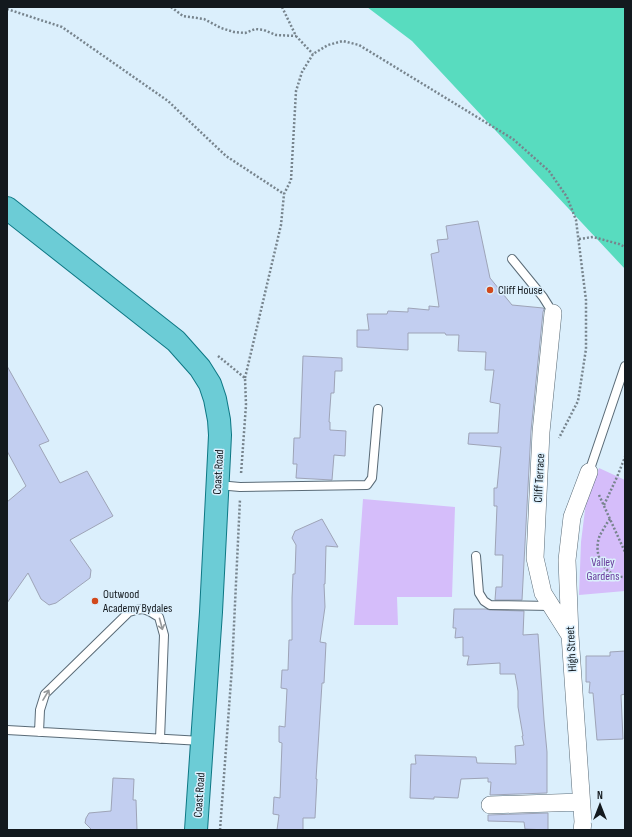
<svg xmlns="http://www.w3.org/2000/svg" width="632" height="837" font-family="'Sofia Sans Condensed',sans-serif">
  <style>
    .green { fill: #d5bdfa }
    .water { fill: #58dcbf }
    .building { fill: #c2cef0; stroke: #9ea4b7 }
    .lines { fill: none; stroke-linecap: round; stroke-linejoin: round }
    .service-casing { stroke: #5a6b77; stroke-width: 10 }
    .minor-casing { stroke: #5a6b77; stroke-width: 18 }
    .primary-casing { stroke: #0d7784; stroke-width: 24 }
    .path { stroke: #77848d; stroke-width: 2.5; stroke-dasharray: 2 2; stroke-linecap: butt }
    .service { stroke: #fff; stroke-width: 8 }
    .minor { stroke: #fff; stroke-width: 17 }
    .primary { stroke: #6cccd6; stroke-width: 22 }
    .oneway { stroke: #95989a }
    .poi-dot { fill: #d1491c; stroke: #dbeffc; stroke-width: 1.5 }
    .labels { text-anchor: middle; stroke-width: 3; stroke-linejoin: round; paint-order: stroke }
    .poi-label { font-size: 12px; fill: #13191e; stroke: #dbeffc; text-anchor: start }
    .street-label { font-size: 12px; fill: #13191e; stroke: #dbeffc }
    .park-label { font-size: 12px; fill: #693b9c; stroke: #dbeffc }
  </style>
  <rect width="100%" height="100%" fill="#dbeffc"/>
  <path class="green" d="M 599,468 L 625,480 L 625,591 L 579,595 L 581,542 L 586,502 Z
    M 363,499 L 455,507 L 452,597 L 397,597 L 398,625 L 354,625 Z"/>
  <path class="water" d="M 367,7 L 625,7 L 625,269 L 412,41 Z"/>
  <path class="building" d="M 478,221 L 490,278 L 512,305 L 543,308 L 544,309 L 543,312 L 531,431 L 522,600 L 495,600 L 496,587 L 502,587 L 503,555 L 495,555 L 497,506 L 494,506 L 494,488 L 497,488 L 501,447 L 468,444 L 469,433 L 498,433 L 500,404 L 490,402 L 494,370 L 485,370 L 486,352 L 458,351 L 459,335 L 446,335 L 445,333 L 408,333 L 408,350 L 357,347 L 357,330 L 369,330 L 367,314 L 387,314 L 388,311 L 408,312 L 408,308 L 429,310 L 429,306 L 439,307 L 431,254 L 439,252 L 437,240 L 448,239 L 446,226 Z
    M 303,356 L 342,358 L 342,371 L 335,371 L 334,393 L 331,393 L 329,422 L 330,422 L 330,430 L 346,431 L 345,456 L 334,455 L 332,480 L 296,478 L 297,464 L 293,464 L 294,438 L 300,438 Z
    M 7,366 L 49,441 L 39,445 L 60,483 L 87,471 L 113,516 L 70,540 L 91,570 L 90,578 L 56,603 L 49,605 L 41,599 L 28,573 L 7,603 L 7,502 L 26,486 L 7,451 Z
    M 322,519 L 338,547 L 326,546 L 325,584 L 324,584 L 325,607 L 320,642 L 326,643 L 324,683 L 322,683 L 316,779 L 317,779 L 315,818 L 303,818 L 303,830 L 277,830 L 279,815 L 273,814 L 274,797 L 280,798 L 282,743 L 279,742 L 279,726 L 285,727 L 287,689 L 281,688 L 282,670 L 288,670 L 289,640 L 292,640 L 292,598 L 293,574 L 295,574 L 296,545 L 292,538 L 295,531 Z
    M 454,609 L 486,609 L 490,610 L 524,611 L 523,635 L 538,634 L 544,720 L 547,752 L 547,793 L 490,795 L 491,782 L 488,782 L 488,778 L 461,779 L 458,798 L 434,797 L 434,799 L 410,798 L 411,764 L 416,764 L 415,755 L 476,757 L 477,763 L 516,764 L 515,746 L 524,745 L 522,736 L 523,736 L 518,707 L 518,691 L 515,674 L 500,674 L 500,663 L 467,665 L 469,656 L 463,656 L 463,637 L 455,638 L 456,628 L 453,628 Z
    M 625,651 L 625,694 L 621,695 L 623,739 L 597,740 L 593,693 L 589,693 L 590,682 L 586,682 L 586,656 L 610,656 L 610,652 Z
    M 113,778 L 134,779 L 133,800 L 136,800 L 137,830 L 92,830 L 85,823 L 86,818 L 89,813 L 111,811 Z
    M 548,813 L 548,830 L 525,829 L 524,822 L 488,821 L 488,815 Z"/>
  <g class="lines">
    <g class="service-casing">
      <path id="service" d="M 512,259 L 543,297 L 553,313
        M 589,472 L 625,366
        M 218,485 L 240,487 L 367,485 L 372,478 L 378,409
        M 476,556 L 479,593 L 484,601 L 490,605 L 551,606
        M 7,730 L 202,741
        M 39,732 L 40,710 L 45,694 L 129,612 C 145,607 145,609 159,617 L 164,635 L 160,739"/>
    </g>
    <g class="minor-casing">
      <path id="minor" d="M 553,313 L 541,432 L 535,558 L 543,593 L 569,634
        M 490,805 L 581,802
        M 582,830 L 583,822 L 570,635 L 567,560 L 572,517 L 589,472"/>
    </g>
    <g class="primary-casing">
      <path id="primary" d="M 7,208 L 176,341 L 200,368 L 210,384 L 215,399 L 219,420 L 220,435 L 219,456 L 211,612 L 196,830"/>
    </g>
    <path class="path" d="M 171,7 L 183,16 L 204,19 L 221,28 L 234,32 L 245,33 L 255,29 L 264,30 L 276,35 L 296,36
      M 282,7 L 296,36 L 313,54
      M 7,9 L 62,27 L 168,101 L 226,156 L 284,194
      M 579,239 L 593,237 L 619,244 L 625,247
      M 218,356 L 245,378 L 246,405 L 241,474
      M 245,378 L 281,225 L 284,194 L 291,180 L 296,91 L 302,72 L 313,54 L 328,45 L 343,41 L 359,45 L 513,139 L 549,171 L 567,197 L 576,220 L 586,300 L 586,349 L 578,401 L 559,438
      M 599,495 L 625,552
      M 604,505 L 617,477 L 625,457
      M 610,519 C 606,524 603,530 600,535 C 592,554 604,577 625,577
      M 220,830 L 232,667 L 240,499"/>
    <use href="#service" class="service"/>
    <use href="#minor" class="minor"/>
    <use href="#primary" class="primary"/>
  </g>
  <defs><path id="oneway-shaft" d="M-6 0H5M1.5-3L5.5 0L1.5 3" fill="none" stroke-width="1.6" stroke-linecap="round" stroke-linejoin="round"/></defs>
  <g class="oneway">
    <use href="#oneway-shaft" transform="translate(161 624) rotate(75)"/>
    <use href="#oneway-shaft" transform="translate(46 695) rotate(-59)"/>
  </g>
  <g class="poi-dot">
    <circle cx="490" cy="290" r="4"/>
    <circle cx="95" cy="601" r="4"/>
  </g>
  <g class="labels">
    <g class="poi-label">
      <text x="498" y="294">Cliff House</text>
      <text x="103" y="598">Outwood<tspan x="103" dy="14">Academy Bydales</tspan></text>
    </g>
    <g class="street-label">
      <text transform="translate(218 472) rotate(-87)" y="4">Coast Road</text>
      <text transform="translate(539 478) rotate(-87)" y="4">Cliff Terrace</text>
      <text transform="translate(571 649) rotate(-93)" y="4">High Street</text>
      <text transform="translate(199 795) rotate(-86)" y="4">Coast Road</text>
    </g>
    <g class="park-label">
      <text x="603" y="566">Valley<tspan x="603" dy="14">Gardens</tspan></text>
    </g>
  </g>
  <rect width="632" height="837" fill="none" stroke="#13191e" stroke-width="16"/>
  <g transform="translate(600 805)" stroke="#dbeffc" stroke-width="3" paint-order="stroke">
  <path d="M0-3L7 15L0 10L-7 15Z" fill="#13191e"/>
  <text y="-6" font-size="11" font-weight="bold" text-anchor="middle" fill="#13191e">N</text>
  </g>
</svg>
